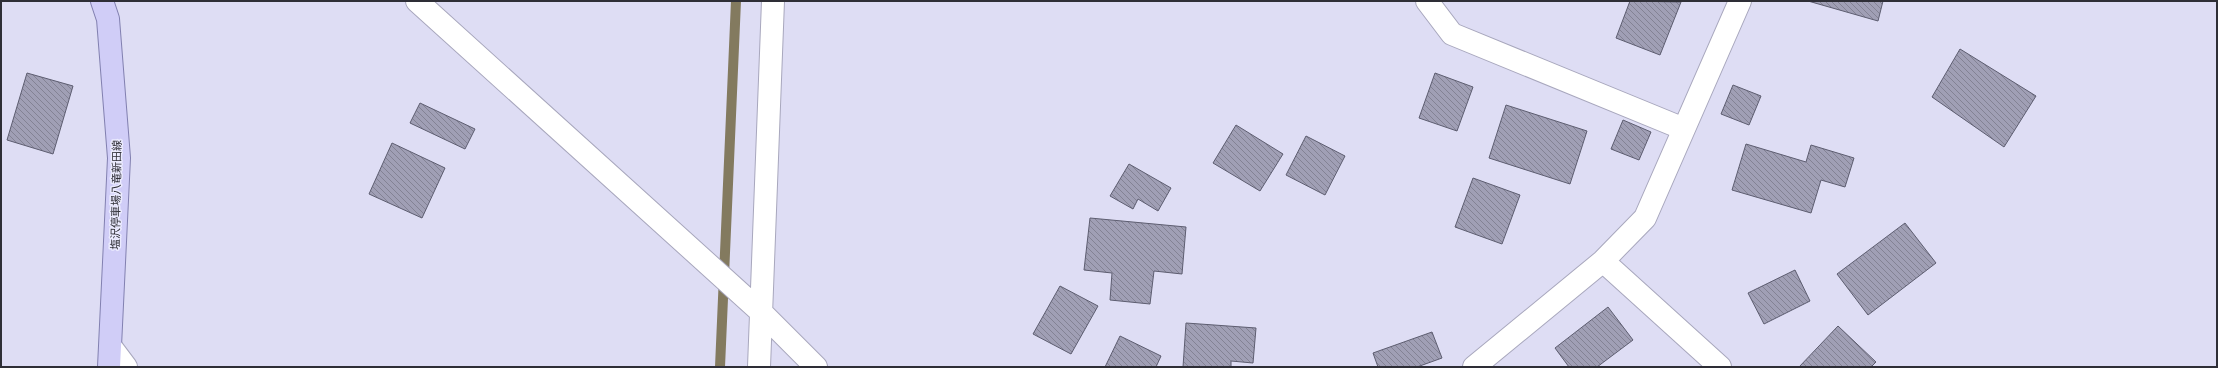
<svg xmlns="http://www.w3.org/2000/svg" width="2218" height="368" font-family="Arial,'Noto Sans JP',sans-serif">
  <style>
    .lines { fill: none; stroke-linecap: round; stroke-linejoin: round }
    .stream { stroke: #837a5f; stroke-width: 10 }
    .building { fill: url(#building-back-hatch); stroke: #5d5d70 }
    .minor-casing { stroke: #a8a7bd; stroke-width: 24 }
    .major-casing { stroke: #8280b0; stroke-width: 24 }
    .minor { stroke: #fff; stroke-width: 22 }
    .major { stroke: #d0cdf7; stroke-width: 22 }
    .labels { text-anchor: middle; stroke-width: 3; stroke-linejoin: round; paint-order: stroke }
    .street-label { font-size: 11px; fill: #2e2e36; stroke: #ebebfe }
  </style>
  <defs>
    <pattern id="building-back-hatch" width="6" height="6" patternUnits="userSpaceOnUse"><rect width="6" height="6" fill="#a09fb5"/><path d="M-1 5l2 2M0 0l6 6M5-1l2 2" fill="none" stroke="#838294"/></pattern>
  </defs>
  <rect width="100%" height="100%" fill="#deddf4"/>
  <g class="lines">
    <path class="stream" d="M 720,367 L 736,1"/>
  </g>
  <path class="building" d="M 1630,1 L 1681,2 L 1660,55 L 1616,38 Z
    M 1808,1 L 1883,1 L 1878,21 Z
    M 1960,49 L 2036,96 L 2004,147 L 1932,97 Z
    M 27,73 L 73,86 L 53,154 L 7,140 Z
    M 1435,73 L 1473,87 L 1457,131 L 1419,118 Z
    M 1733,85 L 1761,96 L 1749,125 L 1721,114 Z
    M 420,103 L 475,129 L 465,149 L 410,123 Z
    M 1506,105 L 1587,131 L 1570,184 L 1489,158 Z
    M 1623,120 L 1651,132 L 1639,160 L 1611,149 Z
    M 1236,125 L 1283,154 L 1260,191 L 1213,163 Z
    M 1306,136 L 1345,156 L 1325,195 L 1286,175 Z
    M 392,143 L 445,168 L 422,218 L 369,194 Z
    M 1746,144 L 1806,162 L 1811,145 L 1854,158 L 1845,187 L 1821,180 L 1811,213 L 1732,190 Z
    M 1129,164 L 1171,188 L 1158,211 L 1138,199 L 1133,209 L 1110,196 Z
    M 1473,178 L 1520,195 L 1502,244 L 1455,227 Z
    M 1090,218 L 1186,227 L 1182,274 L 1154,271 L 1150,304 L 1110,300 L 1112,273 L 1084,270 Z
    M 1905,223 L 1936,263 L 1868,315 L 1837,274 Z
    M 1795,270 L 1810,301 L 1764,324 L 1748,293 Z
    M 1060,286 L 1098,306 L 1071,354 L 1033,334 Z
    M 1608,307 L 1633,340 L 1597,367 L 1569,367 L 1555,348 Z
    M 1186,323 L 1256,328 L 1253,363 L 1231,361 L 1231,367 L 1183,367 Z
    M 1838,326 L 1876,362 L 1871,367 L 1799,367 Z
    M 1432,332 L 1442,358 L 1417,367 L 1378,367 L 1373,353 Z
    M 1120,336 L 1161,356 L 1156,367 L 1105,367 Z"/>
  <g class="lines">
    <g class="minor-casing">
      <path id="minor" d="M 417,1 L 761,312 L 816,367
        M 1427,1 L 1452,34 L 1684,129
        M 1603,261 L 1720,367
        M 111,347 L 126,367
        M 759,367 L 773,1
        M 1474,367 L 1603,261 L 1645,218 L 1740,1"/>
    </g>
    <g class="major-casing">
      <path id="major" d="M 102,1 L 108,19 L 119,158 L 109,367"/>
    </g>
    <use href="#minor" class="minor"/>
    <use href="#major" class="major"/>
  </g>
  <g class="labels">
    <g class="street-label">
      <text transform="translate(116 195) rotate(-89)" y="4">塩沢停車場八竜新田線</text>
    </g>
  </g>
  <rect width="2218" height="368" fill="none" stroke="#2e2e36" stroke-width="4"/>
</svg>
